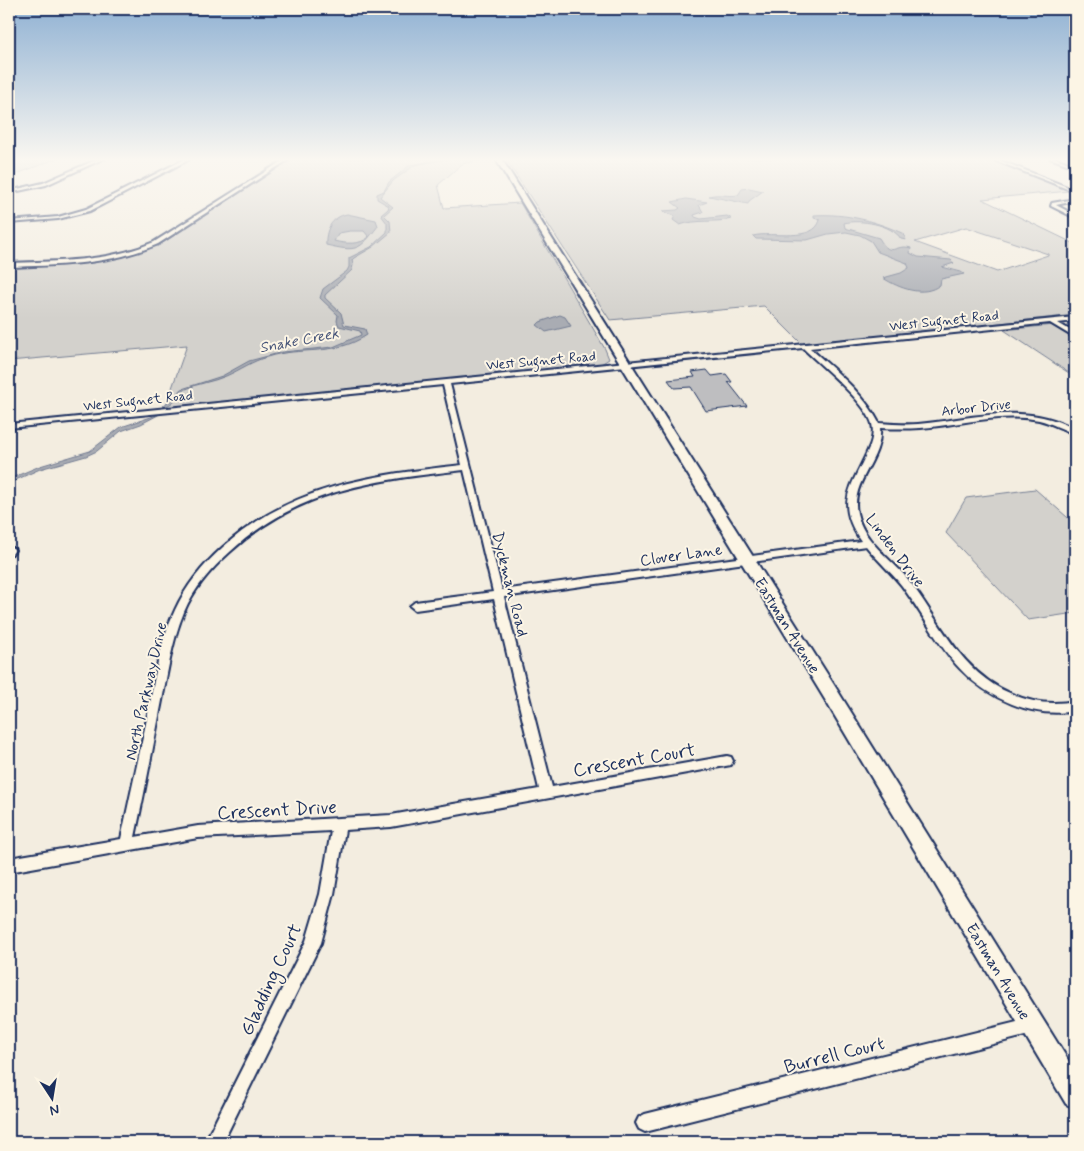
<svg xmlns="http://www.w3.org/2000/svg" width="1084" height="1151" font-family="Mynerve,sans-serif">
  <style>
    .green { fill: #d3d1cc; stroke: #778095; fill-rule: evenodd }
    .water { fill: #a9acb3; stroke: #707a91; fill-rule: evenodd }
    .building { fill: #bebec0; stroke: #1b2f5e }
    .lines { fill: none; stroke-linecap: round; stroke-linejoin: round }
    .minor-casing { stroke: #1b2f5e; stroke-width: 4 }
    .primary-casing { stroke: #1b2f5e; stroke-width: 4 }
    .minor { fill: #fcf5e5; fill-rule: evenodd }
    .primary { fill: #fcf5e5; fill-rule: evenodd }
    .labels { text-anchor: middle; stroke-width: 4; stroke-linejoin: round; paint-order: stroke }
    .far-street-label { font-size: 14px; fill: #1b2f5e; stroke: #fcf5e5 }
    .far-water-label { font-size: 15px; font-style: italic; fill: #465478; stroke: #fcf5e5 }
    .street-label { font-size: 16px; fill: #1b2f5e; stroke: #fcf5e5 }
    .near-street-label { font-size: 19px; fill: #1b2f5e; stroke: #fcf5e5 }
  </style>
  <rect width="100%" height="100%" fill="#f3ede0"/>
  <filter id="ink" filterUnits="userSpaceOnUse"><feTurbulence type="fractalNoise" baseFrequency=".02" numOctaves="2"/><feDisplacementMap in="SourceGraphic" scale="10" xChannelSelector="R" yChannelSelector="G"/><feConvolveMatrix kernelMatrix="1 2 1 2 8 2 1 2 1" color-interpolation-filters="sRGB"/></filter>
  <g filter="url(#ink)">
    <path class="green" d="M 9,158 L 58,158 L 9,177 Z
      M 294,158 L 491,158 L 462,164 L 438,185 L 444,208 L 520,203 L 605,349 L 609,359 L 601,364 L 165,408 L 187,345 L 9,361 L 9,266 C 59,262 109,262 158,246 Z
      M 505,158 L 987,158 L 1070,191 L 982,199 L 1075,244 L 1075,315 L 802,344 L 764,306 L 610,320 ZM 966,227 L 1048,254 L 1048,255 L 997,272 L 915,242 Z
      M 1053,325 L 1075,339 L 1075,377 L 1004,330 Z
      M 1035,489 L 1075,524 L 1075,613 L 1028,620 L 946,533 L 966,498 Z"/>
    <path class="water" d="M 452,158 L 415,165 L 393,181 L 380,197 L 393,207 L 384,215 L 390,221 L 391,232 L 373,247 L 354,258 L 352,260 L 353,265 L 352,270 L 325,295 L 325,298 L 341,313 L 344,325 L 365,329 L 367,335 C 334,357 301,346 267,357 C 252,361 240,370 226,376 C 213,382 198,383 186,389 C 176,395 174,406 162,407 L 182,389 L 222,376 L 249,361 L 283,352 L 333,347 L 361,335 L 360,331 L 339,326 L 337,321 L 338,315 L 320,298 L 323,289 L 347,271 L 349,267 L 349,258 L 371,247 L 387,232 L 387,223 L 381,215 L 388,209 L 389,206 L 377,199 L 377,194 L 384,191 L 389,182 L 410,165 Z
      M 749,188 L 763,191 L 749,201 L 748,204 L 709,196 C 719,193 728,197 738,195 L 742,189 Z
      M 686,199 L 707,202 L 699,205 L 703,212 L 694,215 L 695,217 L 701,219 L 727,216 L 732,219 C 715,223 696,219 680,225 L 673,220 L 675,216 L 662,211 L 677,210 L 680,208 L 672,202 Z
      M 347,214 L 376,220 L 378,226 C 359,251 357,252 326,245 C 325,231 331,217 347,214 ZM 350,231 L 364,231 L 369,237 C 361,245 345,244 334,241 L 339,233 Z
      M 814,215 C 846,213 876,221 904,234 L 906,240 L 901,239 C 892,224 859,219 844,223 L 845,228 L 879,238 C 892,260 894,243 911,248 L 910,253 L 918,257 L 951,260 L 954,263 L 942,267 L 961,272 L 964,274 L 941,279 L 940,285 C 923,298 899,288 883,278 L 901,273 L 909,268 L 907,263 L 878,252 L 871,241 L 860,235 L 846,232 L 828,234 L 807,240 L 756,239 L 753,236 C 772,231 814,243 820,220 L 814,218 Z
      M 560,315 L 565,317 L 571,326 L 546,332 L 537,325 L 540,322 Z
      M 160,414 L 141,424 L 121,431 L 97,451 L 86,456 L 40,469 L 9,483 L 9,479 L 40,466 L 90,451 L 121,427 Z"/>
    <path class="building" d="M 707,370 L 712,376 L 726,374 L 732,382 L 728,382 L 747,406 L 706,411 L 691,387 L 674,388 L 668,380 L 695,377 L 692,372 Z"/>
    <g class="lines">
      <g class="minor-casing">
        <path id="minor" d="M 100,158 L 105,158 L 46,185 L 9,193 L 9,191 L 43,183 Z
          M 187,158 L 192,158 L 90,211 L 58,219 L 9,223 L 9,221 L 58,217 L 86,209 Z
          M 287,158 L 291,158 L 158,244 C 111,265 59,265 9,267 L 9,263 C 58,261 108,262 154,242 Z
          M 989,158 L 994,158 L 1075,190 L 1075,192 Z
          M 1050,158 L 1055,158 L 1075,165 L 1075,167 Z
          M 1075,199 L 1075,201 L 1056,205 L 1075,215 L 1075,218 L 1051,206 L 1052,203 Z
          M 1075,317 L 1075,321 L 1058,323 L 1075,333 L 1075,338 L 1050,323 L 810,348 C 834,370 864,393 879,423 C 892,424 905,425 918,424 C 973,419 1023,401 1075,429 L 1075,434 C 1063,430 1052,423 1039,420 C 1006,413 971,422 939,426 C 919,429 900,429 880,428 C 883,459 850,482 857,513 C 863,541 890,558 907,578 C 940,620 960,673 1012,694 C 1032,703 1053,705 1075,701 L 1075,711 C 1054,715 1032,712 1012,704 C 951,679 938,635 902,586 C 891,572 877,560 866,546 L 504,597 L 552,787 L 727,756 L 731,757 L 733,761 L 731,765 L 391,827 L 345,830 L 334,894 L 321,943 L 223,1142 L 205,1142 L 306,941 L 320,894 L 331,831 L 198,838 L 9,872 L 9,858 L 121,839 C 130,796 140,752 149,709 C 155,676 160,641 175,610 C 186,586 203,565 223,547 C 292,485 373,475 462,465 L 443,385 L 9,428 L 9,424 ZM 803,348 C 820,365 866,402 872,424 C 874,432 872,442 868,450 C 852,487 834,502 861,541 L 502,590 L 450,384 ZM 464,470 L 493,592 L 415,602 L 410,606 L 415,610 L 494,599 L 539,789 L 391,815 L 198,826 L 135,837 C 144,795 152,753 160,711 C 167,677 171,643 184,612 C 194,588 211,569 230,552 C 298,489 375,480 464,470 Z
          M 9,547 L 13,548 L 15,550 L 12,554 L 9,555 Z
          M 1033,1018 L 1039,1020 L 1041,1026 L 1039,1032 L 1033,1034 L 645,1132 L 639,1129 L 636,1123 L 639,1117 L 645,1114 Z"/>
      </g>
      <g class="primary-casing">
        <path id="primary" d="M 495,158 L 501,158 L 836,688 L 1075,1071 L 1075,1108 L 1066,1104 L 824,698 Z"/>
      </g>
      <use href="#minor" class="minor"/>
      <use href="#primary" class="primary"/>
    </g>
  </g>
  <linearGradient id="sky" x2="0" y2="1"><stop stop-color="#8fb1d3"/><stop offset="0.5" stop-color="#faf7f1"/><stop offset="1" stop-color="#faf7f1" stop-opacity="0"/></linearGradient>
  <rect width="1084" height="319" fill="url(#sky)"/>
  <g class="labels">
    <g class="far-street-label">
      <text transform="translate(944 320) rotate(-6)" y="5">West Sugnet Road</text>
      <text transform="translate(541 360) rotate(-5)" y="5">West Sugnet Road</text>
      <text transform="translate(138 400) rotate(-6)" y="5">West Sugnet Road</text>
      <text transform="translate(976 407) rotate(-6)" y="5">Arbor Drive</text>
    </g>
    <g class="far-water-label">
      <text transform="translate(299 340) rotate(-11)" y="5">Snake Creek</text>
    </g>
    <g class="street-label">
      <text transform="translate(896 550) rotate(53)" y="6">Linden Drive</text>
      <text transform="translate(681 554) rotate(-8)" y="6">Clover Lane</text>
      <text transform="translate(511 584) rotate(76)" y="6">Dyckman Road</text>
      <text transform="translate(788 625) rotate(58)" y="6">Eastman Avenue</text>
      <text transform="translate(145 691) rotate(-77)" y="6">North Parkway Drive</text>
      <text transform="translate(999 971) rotate(59)" y="6">Eastman Avenue</text>
    </g>
    <g class="near-street-label">
      <text transform="translate(634 759) rotate(-10)" y="7">Crescent Court</text>
      <text transform="translate(277 809) rotate(-3)" y="7">Crescent Drive</text>
      <text transform="translate(270 979) rotate(-65)" y="7">Gladding Court</text>
      <text transform="translate(834 1054) rotate(-14)" y="7">Burrell Court</text>
    </g>
  </g>
  <rect width="1084" height="1151" fill="none" stroke="#fcf5e5" stroke-width="30"/>
  <rect x="15" y="15" width="1054" height="1121" fill="none" stroke="#1b2f5e" stroke-width="2" filter="url(#ink)"/>
  <g transform="translate(52 1098) rotate(168)" stroke="#fcf5e5" stroke-width="4" paint-order="stroke">
  <path d="M0-4L9 19L0 12L-9 19Z" fill="#1b2f5e"/>
  <text y="-8" font-size="14" font-weight="bold" text-anchor="middle" fill="#1b2f5e">N</text>
  </g>
</svg>
